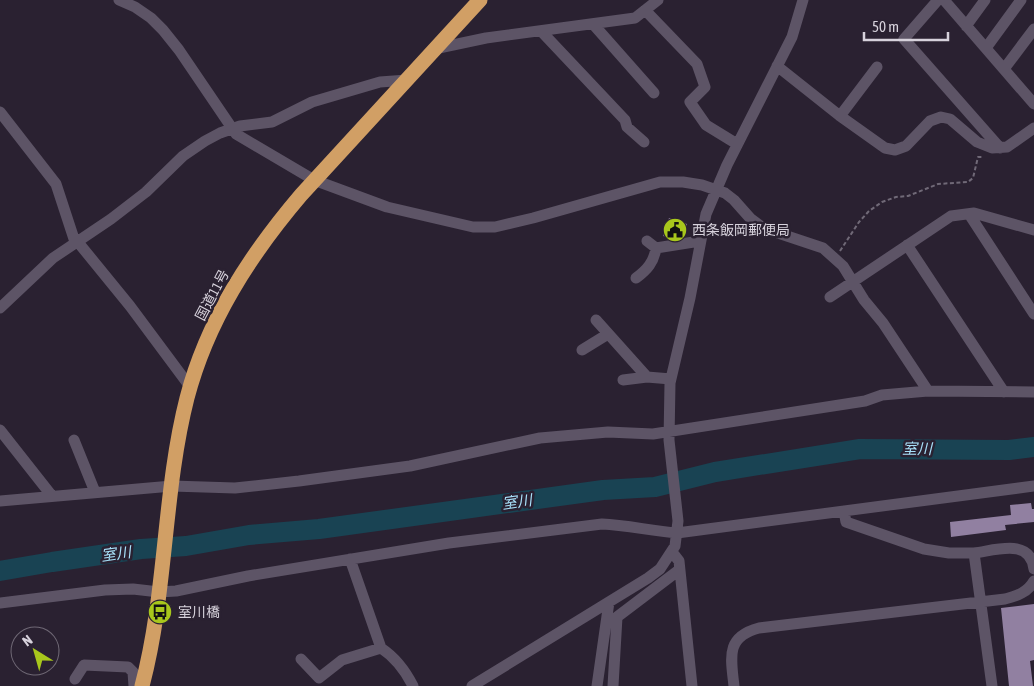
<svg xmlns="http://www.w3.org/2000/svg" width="1034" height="686" font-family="'Asap Condensed','Noto Sans JP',sans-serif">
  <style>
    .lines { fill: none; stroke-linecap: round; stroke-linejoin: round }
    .river { stroke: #194353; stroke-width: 20 }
    .building { fill: #9180a1 }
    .path { stroke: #706977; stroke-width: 2; stroke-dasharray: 4 2.5; stroke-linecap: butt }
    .minor { stroke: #5d5466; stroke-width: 11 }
    .highway { stroke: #d19f65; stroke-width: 15 }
    .labels { text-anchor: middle; stroke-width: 5; stroke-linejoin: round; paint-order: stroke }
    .poi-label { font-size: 14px; fill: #d7d2dc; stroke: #2a2131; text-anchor: start }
    .street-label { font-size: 14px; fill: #d7d2dc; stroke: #2a2131 }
    .water-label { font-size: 15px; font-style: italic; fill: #a8e0f9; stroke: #2a2131 }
  </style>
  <rect width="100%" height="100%" fill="#2a2131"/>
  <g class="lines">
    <path class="river" d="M 0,571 L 52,562 L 141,549 L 186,546 L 249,535 L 319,529 L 603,490 L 655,487 L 715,472 L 860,449 L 1009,450 L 1034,447"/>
  </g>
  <path class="building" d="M 669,218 L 687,224 L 683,236 L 671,238 L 663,236 Z
    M 1031,503 L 1032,509 L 1034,509 L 1034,522 L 1005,525 L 1006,530 L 951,537 L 950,522 L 1011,515 L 1010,505 Z
    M 1034,604 L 1034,660 L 1030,661 L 1033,686 L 1009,686 L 1001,608 Z"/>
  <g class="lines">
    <path class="path" d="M 840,251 L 859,222 L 869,211 L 882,202 L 896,197 L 908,196 L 938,184 L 968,182 L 973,178 L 978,157 L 982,157"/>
    <path class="minor" d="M 119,0 L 135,7 L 151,18 L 163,30 L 179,50 L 236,134 L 314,180 L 387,207 L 473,227 L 495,227 L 533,218 L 660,182 L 683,182 L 702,185 L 725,193 L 734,200 L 750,218 L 763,228 L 823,248 L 843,266 L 864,300 L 883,323 L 928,391
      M 938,0 L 904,39 L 1000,148
      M 944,0 L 1034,104
      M 645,10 L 697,64 L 705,87 L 690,102 L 706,125 L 737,144
      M 593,24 L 654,93
      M 966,26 L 985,0
      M 541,31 L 625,120 L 627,127 L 644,142
      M 986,48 L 1021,0
      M 434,49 L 486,38 L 635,18 L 658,0
      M 777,66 L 840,116 L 885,148 L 895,150 L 906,146 L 930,121 L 941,117 L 950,119 L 977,142 L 992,148 L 1007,147 L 1034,128
      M 1004,69 L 1034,29
      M 0,112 L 56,184 L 75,242
      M 840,116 L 877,67
      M 969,214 L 1034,314
      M 77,241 L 130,306 L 191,388
      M 907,245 L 1004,392
      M 656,248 L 700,241
      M 636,278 C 647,270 654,262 656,248 L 647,241
      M 830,297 L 951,216 L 974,213 L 1034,230
      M 0,308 L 53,258 L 111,219 L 146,192 L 183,156 L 205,141 L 220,133 L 240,126 L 272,122 L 312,102 L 380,82 L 407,80
      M 596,320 L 647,377 L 671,379
      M 582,350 L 608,334
      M 623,380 L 647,377
      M 0,430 L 52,496
      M 74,440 L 95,492
      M 0,501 L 172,486 L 235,488 L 299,481 L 410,466 L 540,438 L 608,432 L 653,434 L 865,401 L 882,395 L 928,391 L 1034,392
      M 844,511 L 846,522 L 924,549 L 949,553 L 974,553 L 992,686
      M 672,552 L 679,561 L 692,686
      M 974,553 C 997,550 1030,538 1034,569
      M 350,559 L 381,648
      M 0,603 L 105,590 L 133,589 L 159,592 L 176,591 L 248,576 L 449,543 L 602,524 C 627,525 651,531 677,533 L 1034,486
      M 301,659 L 319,678 L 342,660 L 381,648 C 396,658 405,670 413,686
      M 75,679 L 84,665 L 128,667 L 133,672 L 134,686
      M 472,686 L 648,578 L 660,569 L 675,546 L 678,521 L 669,440 L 670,383 L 690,298 L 706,214 L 727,165 L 792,37 L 803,0
      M 597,686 L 609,602
      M 613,686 L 617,617 L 679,570
      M 734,686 C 731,658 725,637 759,628 L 1005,599 C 1017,596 1028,592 1034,581"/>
    <path class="highway" d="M 142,686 C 167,592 163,492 187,398 C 207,321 250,255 301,195 L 480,0"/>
  </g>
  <defs>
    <g id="civic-disc" transform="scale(1.25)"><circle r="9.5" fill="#a8c71c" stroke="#2a2131"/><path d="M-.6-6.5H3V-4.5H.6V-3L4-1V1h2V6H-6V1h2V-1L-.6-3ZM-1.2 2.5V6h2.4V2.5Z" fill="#111"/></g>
    <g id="bus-disc" transform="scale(1.25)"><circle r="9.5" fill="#a8c71c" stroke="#2a2131"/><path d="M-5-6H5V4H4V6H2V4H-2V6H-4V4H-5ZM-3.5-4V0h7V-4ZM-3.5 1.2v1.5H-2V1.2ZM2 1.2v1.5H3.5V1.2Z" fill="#111"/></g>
  </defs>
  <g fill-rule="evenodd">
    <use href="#civic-disc" x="675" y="230"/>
    <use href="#bus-disc" x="160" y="612"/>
  </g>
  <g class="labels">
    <g class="poi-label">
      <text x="692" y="235">西条飯岡郵便局</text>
      <text x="178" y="617">室川橋</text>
    </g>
    <g class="street-label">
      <text transform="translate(212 295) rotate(-62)" y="5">国道11号</text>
    </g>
    <g class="water-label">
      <text x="917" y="454">室川</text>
      <text transform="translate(517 502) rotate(-8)" y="5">室川</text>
      <text transform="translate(116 554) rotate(-8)" y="5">室川</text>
    </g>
  </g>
  <g transform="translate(35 651) rotate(323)"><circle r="24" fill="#2a2131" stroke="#6f6875"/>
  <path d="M0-4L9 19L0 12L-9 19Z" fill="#a8c71c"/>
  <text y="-8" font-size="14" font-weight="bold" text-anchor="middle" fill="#d7d2dc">N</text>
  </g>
  <path d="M864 32v8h84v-8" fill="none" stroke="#d7d2dc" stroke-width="2.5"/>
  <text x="872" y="32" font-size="15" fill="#d7d2dc" stroke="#2a2131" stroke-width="4" paint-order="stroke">50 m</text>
</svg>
